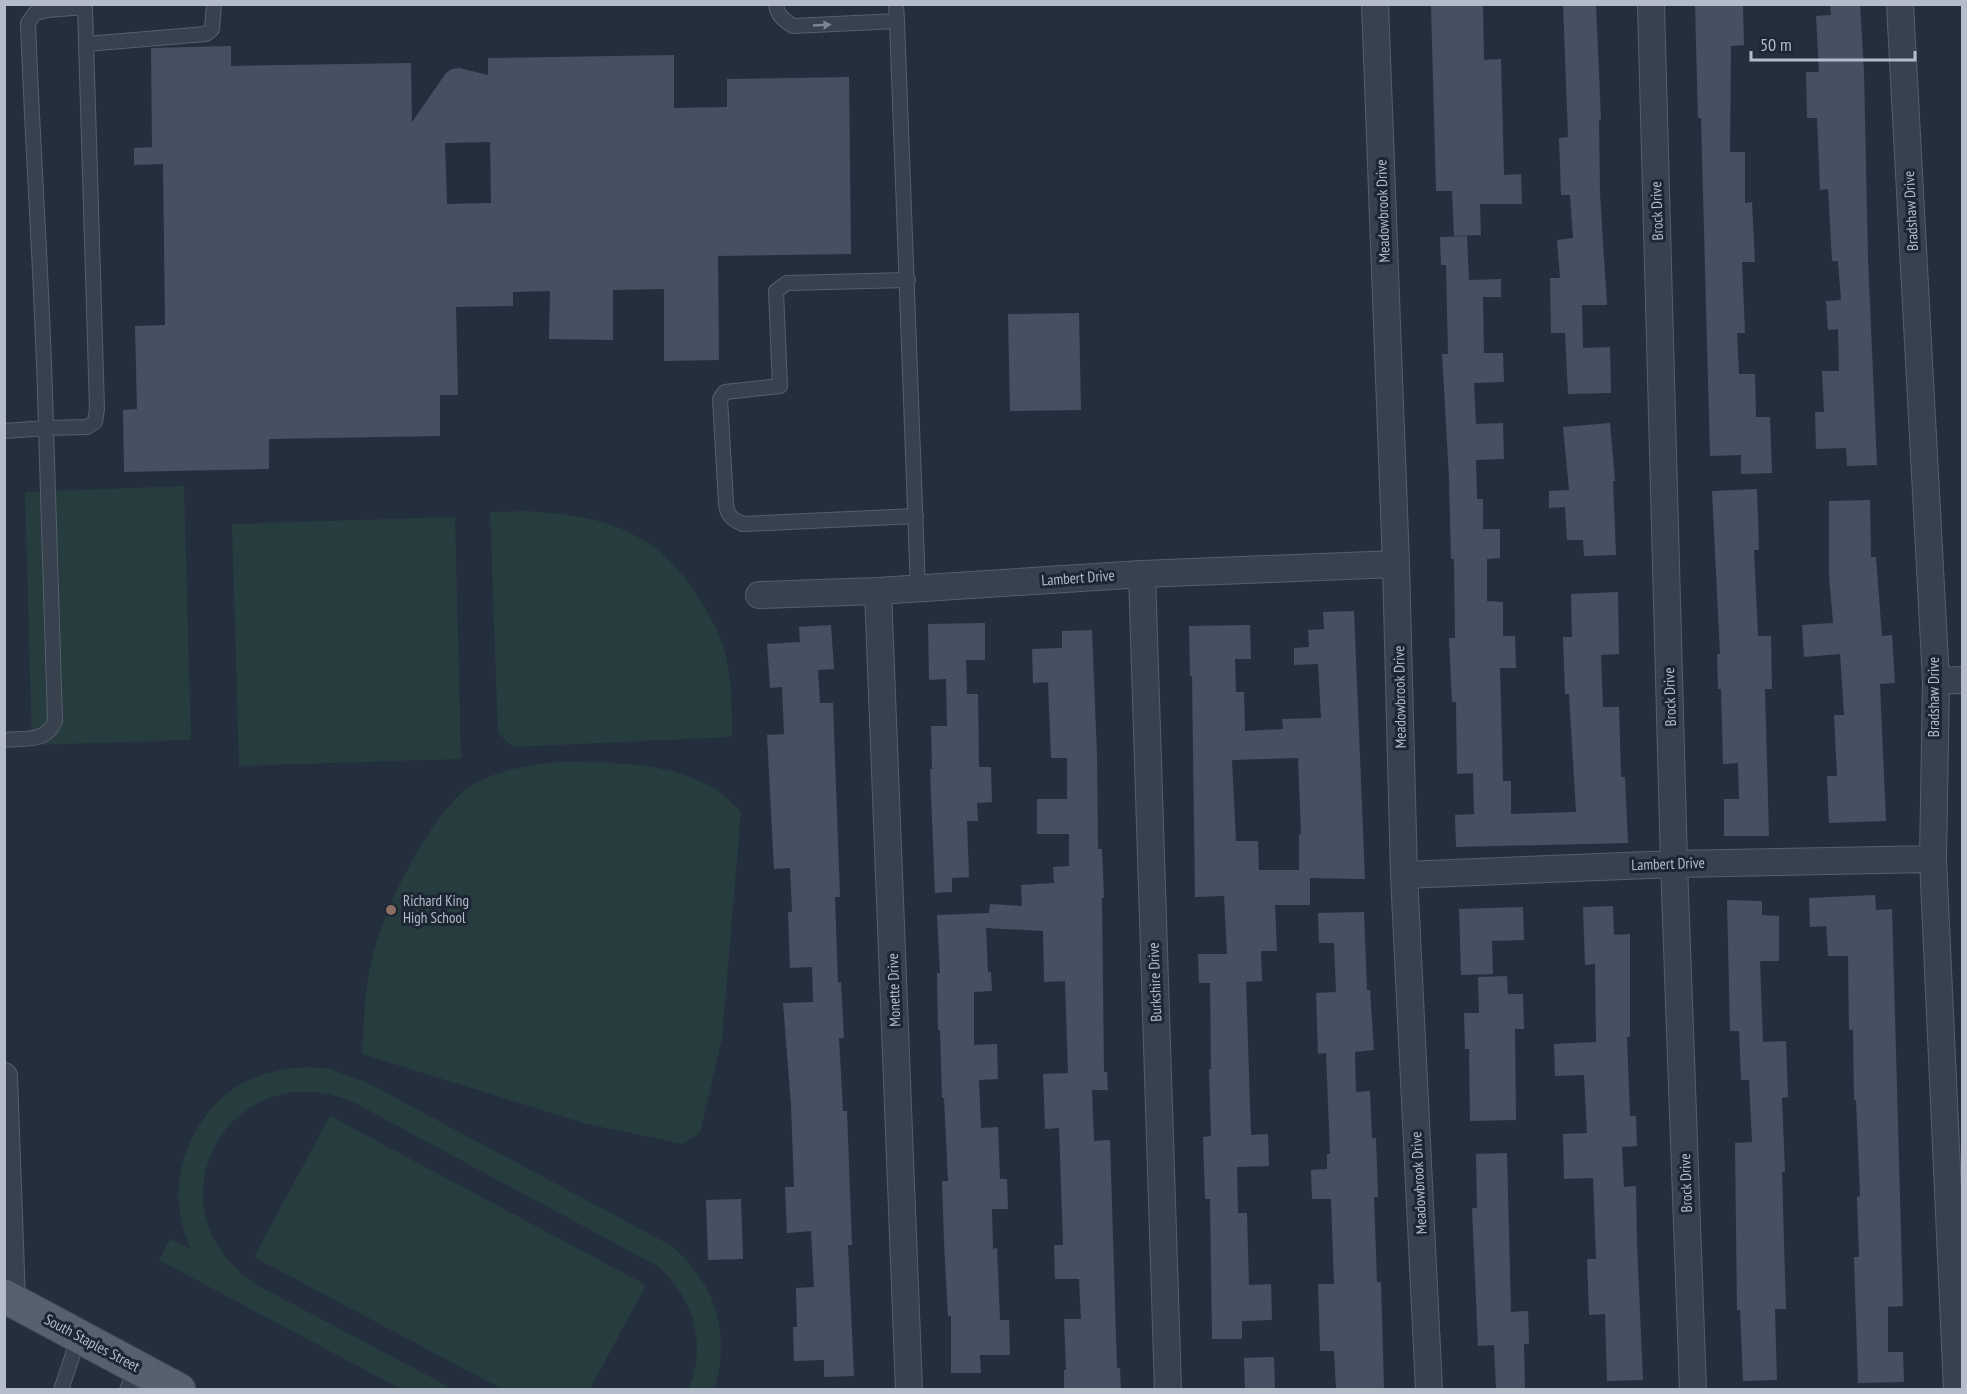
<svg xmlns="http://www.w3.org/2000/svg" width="1967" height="1394" font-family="'PT Sans Narrow',sans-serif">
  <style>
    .green { fill: #263c3f }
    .building { fill: #455162; fill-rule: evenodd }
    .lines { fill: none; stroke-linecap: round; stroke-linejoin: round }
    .lane-casing { stroke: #565f6c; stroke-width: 16 }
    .street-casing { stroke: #565f6c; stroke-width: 28 }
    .primary-casing { stroke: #414a57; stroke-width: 35 }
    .lane { stroke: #38414e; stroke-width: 14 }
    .street { stroke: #38414e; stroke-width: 26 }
    .primary { stroke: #56606e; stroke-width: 33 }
    .oneway { fill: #7c8592 }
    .education-dot { fill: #8d6e63; stroke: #1d2633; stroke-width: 2 }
    .labels { text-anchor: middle; stroke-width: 6; stroke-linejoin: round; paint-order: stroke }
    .street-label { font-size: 15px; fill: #b4bcc9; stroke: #1d2633 }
    .poi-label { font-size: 15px; fill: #b4bcc9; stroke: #1d2633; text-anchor: start }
  </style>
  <rect width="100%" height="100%" fill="#242f3e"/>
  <path class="green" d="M 184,486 L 191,740 L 32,745 L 25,492 Z
    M 527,511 C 550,513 573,514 595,520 C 617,526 643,537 660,552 C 685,573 713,615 723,646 C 732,675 732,707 732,737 L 513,747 L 498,733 L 490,512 Z
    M 455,517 L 461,759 L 239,766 L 232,524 Z
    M 556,762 C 611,762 669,761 717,790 C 726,796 734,805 741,812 L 722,1038 L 700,1133 L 682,1144 L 587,1124 L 362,1054 C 363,1034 364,1014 366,994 C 372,936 398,881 429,833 C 438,819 458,793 472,785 C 498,770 526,766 556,762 Z
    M 310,1067 L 329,1069 L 366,1082 L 672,1246 C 717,1287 730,1330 715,1389 L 688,1389 C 708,1344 693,1297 657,1266 L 355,1103 C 231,1048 140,1208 257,1285 L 453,1389 L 401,1389 L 159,1260 L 170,1239 L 190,1249 C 186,1237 182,1226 180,1213 C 171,1160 202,1101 251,1079 C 270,1071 290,1068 310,1067 Z
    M 330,1116 L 646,1285 L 590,1389 L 502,1389 L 254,1257 Z"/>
  <path class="building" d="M 1431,4 L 1483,4 L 1484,60 L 1501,59 L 1504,175 L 1521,174 L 1522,204 L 1480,204 L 1481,235 L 1454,236 L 1452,191 L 1436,191 Z
    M 1563,4 L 1596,4 L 1601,120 L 1599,120 L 1600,194 L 1607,305 L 1582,305 L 1583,348 L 1610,347 L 1611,393 L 1568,394 L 1565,333 L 1551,333 L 1550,278 L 1560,278 L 1557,240 L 1573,238 L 1570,195 L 1561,195 L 1559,138 L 1568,137 Z
    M 1695,4 L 1743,4 L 1744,45 L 1731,46 L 1730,152 L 1745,152 L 1745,203 L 1752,202 L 1755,262 L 1742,262 L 1745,333 L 1737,333 L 1739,374 L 1755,374 L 1756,417 L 1770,417 L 1772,473 L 1741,474 L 1741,455 L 1710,456 L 1701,118 L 1698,118 Z
    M 1830,4 L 1860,4 L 1864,71 L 1868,259 L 1877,465 L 1847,466 L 1846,448 L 1816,449 L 1815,412 L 1824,412 L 1822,371 L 1839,371 L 1838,329 L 1828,330 L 1826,301 L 1841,300 L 1838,261 L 1832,261 L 1828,189 L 1820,190 L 1817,118 L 1807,118 L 1806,72 L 1819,72 L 1816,16 L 1831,15 Z
    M 231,46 L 231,66 L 411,63 L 412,122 L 446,73 L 452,69 L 459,68 L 488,75 L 488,58 L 674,55 L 674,108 L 727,107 L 727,79 L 849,77 L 851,254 L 718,256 L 719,360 L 664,361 L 664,289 L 613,290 L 613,340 L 549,339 L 550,291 L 513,292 L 513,306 L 456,307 L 458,395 L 440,395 L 440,436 L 269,439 L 269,469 L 124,472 L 123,410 L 137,409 L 135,326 L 165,325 L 163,164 L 134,165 L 134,148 L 152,147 L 151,48 ZM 490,142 L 491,203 L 447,204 L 445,143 Z
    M 1467,236 L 1469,280 L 1501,279 L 1501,297 L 1483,297 L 1484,353 L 1503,353 L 1504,382 L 1474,383 L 1476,424 L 1503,423 L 1504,459 L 1476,460 L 1477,499 L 1483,499 L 1483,529 L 1500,529 L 1500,558 L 1487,559 L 1487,601 L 1503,602 L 1503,636 L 1515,636 L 1516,668 L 1500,668 L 1503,781 L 1511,781 L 1511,814 L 1576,812 L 1569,694 L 1565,694 L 1563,637 L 1572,637 L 1571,594 L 1618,592 L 1619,654 L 1601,655 L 1603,707 L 1619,707 L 1621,777 L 1625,777 L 1628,843 L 1456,847 L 1455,815 L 1474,814 L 1473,773 L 1457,774 L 1456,702 L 1452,702 L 1449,638 L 1455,638 L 1454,559 L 1451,559 L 1449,479 L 1442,354 L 1448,354 L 1446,265 L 1441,265 L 1440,237 Z
    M 1079,313 L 1081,410 L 1010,411 L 1008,314 Z
    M 1610,423 L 1615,481 L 1613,481 L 1616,555 L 1584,556 L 1583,540 L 1567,540 L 1565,507 L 1549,508 L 1549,491 L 1569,490 L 1563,427 Z
    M 1757,489 L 1759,550 L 1754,550 L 1758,636 L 1771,636 L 1772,689 L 1765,689 L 1769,836 L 1724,836 L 1724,799 L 1739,799 L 1738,763 L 1723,764 L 1721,689 L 1718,689 L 1717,654 L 1720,654 L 1712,491 Z
    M 1870,500 L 1871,557 L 1876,557 L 1882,636 L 1892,635 L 1895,683 L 1880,684 L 1886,821 L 1829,823 L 1827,776 L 1837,776 L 1834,715 L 1844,715 L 1840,654 L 1804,657 L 1802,625 L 1833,623 L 1829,575 L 1829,501 Z
    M 1354,611 L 1365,879 L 1310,878 L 1310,905 L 1275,905 L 1277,951 L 1261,951 L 1262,981 L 1246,982 L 1251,1135 L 1268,1134 L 1269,1166 L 1237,1167 L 1238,1213 L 1247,1213 L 1249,1285 L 1271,1284 L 1272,1320 L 1242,1321 L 1242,1339 L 1212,1339 L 1210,1199 L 1205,1199 L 1203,1137 L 1211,1136 L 1209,1069 L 1211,1069 L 1210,983 L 1199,983 L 1198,954 L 1227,954 L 1224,896 L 1195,897 L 1192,676 L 1190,676 L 1189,626 L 1250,625 L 1251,659 L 1235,659 L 1236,692 L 1244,692 L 1245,731 L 1283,729 L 1282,719 L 1321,718 L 1318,664 L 1294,665 L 1294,648 L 1309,647 L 1308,630 L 1324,629 L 1323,612 ZM 1298,758 L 1301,834 L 1299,834 L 1299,870 L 1259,870 L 1258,841 L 1236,841 L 1232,760 Z
    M 985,623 L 985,660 L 966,660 L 967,694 L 978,694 L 979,767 L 991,767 L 992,802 L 977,803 L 978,821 L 967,821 L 969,877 L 952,878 L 952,892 L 935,893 L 930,769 L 932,769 L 931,726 L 947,726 L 946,679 L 929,680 L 928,624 Z
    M 831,625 L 834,669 L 818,670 L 820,703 L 833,703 L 840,897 L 835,897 L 838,983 L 841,982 L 844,1038 L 839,1038 L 843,1111 L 847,1111 L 852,1245 L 848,1245 L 854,1376 L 824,1377 L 824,1360 L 794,1361 L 793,1327 L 797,1327 L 796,1288 L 814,1287 L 811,1231 L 787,1233 L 785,1187 L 794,1187 L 791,1105 L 783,1003 L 813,1002 L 812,967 L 790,968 L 788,912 L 792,912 L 790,868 L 774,869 L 767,735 L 784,734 L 782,687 L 770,688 L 767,644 L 800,642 L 799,627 Z
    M 1092,630 L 1097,756 L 1098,849 L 1102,849 L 1104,898 L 1102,898 L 1104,1072 L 1107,1072 L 1108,1090 L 1092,1090 L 1094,1141 L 1110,1140 L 1117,1368 L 1120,1368 L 1121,1389 L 1064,1389 L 1064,1370 L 1066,1370 L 1064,1319 L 1081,1319 L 1079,1279 L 1055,1279 L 1054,1245 L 1063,1245 L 1059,1128 L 1045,1129 L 1043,1074 L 1068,1073 L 1065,981 L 1044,982 L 1043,931 L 986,928 L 988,972 L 991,972 L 992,991 L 974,992 L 974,1045 L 997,1044 L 998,1079 L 979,1080 L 981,1128 L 998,1127 L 1000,1179 L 1007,1179 L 1008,1209 L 992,1209 L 993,1249 L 997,1248 L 1000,1320 L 1009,1320 L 1010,1355 L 980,1355 L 981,1373 L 951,1373 L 951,1316 L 948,1316 L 944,1242 L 942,1181 L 948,1181 L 944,1098 L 942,1098 L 940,1030 L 938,1030 L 937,973 L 940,973 L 937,915 L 989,913 L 990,904 L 1022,906 L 1021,885 L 1054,883 L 1053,867 L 1069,866 L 1069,834 L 1037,834 L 1037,799 L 1067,799 L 1067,758 L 1051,758 L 1048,682 L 1033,683 L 1032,649 L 1062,648 L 1062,631 Z
    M 1875,895 L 1876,910 L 1892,909 L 1903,1306 L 1888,1307 L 1888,1352 L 1903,1352 L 1904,1382 L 1858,1383 L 1854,1257 L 1859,1257 L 1857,1197 L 1860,1196 L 1856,1100 L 1854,1101 L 1853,1030 L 1849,1030 L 1848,956 L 1828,956 L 1826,926 L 1810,927 L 1809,898 Z
    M 1727,900 L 1762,901 L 1762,915 L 1779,916 L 1779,961 L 1760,961 L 1763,1042 L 1786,1041 L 1788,1097 L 1782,1098 L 1785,1172 L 1782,1172 L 1786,1309 L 1775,1309 L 1777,1380 L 1743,1381 L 1740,1310 L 1737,1310 L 1735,1143 L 1752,1142 L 1749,1080 L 1741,1080 L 1739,1031 L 1730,1031 Z
    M 1613,906 L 1614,935 L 1630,934 L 1630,1037 L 1627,1037 L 1630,1116 L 1636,1116 L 1637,1146 L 1622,1147 L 1624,1187 L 1636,1186 L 1637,1244 L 1643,1380 L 1607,1381 L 1605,1314 L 1589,1315 L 1587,1259 L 1596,1259 L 1593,1178 L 1564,1179 L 1563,1134 L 1587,1133 L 1584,1075 L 1555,1076 L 1554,1044 L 1596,1042 L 1595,964 L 1585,965 L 1583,907 Z
    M 1523,907 L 1524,940 L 1492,941 L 1493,974 L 1461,975 L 1459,909 Z
    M 1364,912 L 1367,990 L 1370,990 L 1374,1050 L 1355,1052 L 1356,1092 L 1370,1091 L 1372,1138 L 1376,1138 L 1378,1197 L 1374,1197 L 1377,1282 L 1381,1282 L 1384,1389 L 1336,1389 L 1334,1351 L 1320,1351 L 1318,1284 L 1334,1284 L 1331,1199 L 1312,1199 L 1311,1170 L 1327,1169 L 1327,1154 L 1330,1154 L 1326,1053 L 1318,1054 L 1316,993 L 1336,992 L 1334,943 L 1319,943 L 1318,913 Z
    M 1507,976 L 1508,994 L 1523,994 L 1524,1029 L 1515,1029 L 1516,1120 L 1470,1121 L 1469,1049 L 1465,1049 L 1464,1013 L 1479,1013 L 1478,977 Z
    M 1507,1153 L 1511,1312 L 1528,1311 L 1529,1344 L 1524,1344 L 1525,1389 L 1496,1389 L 1494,1345 L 1478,1346 L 1472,1208 L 1477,1208 L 1476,1154 Z
    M 741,1199 L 743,1259 L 708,1260 L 706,1200 Z
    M 1274,1357 L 1275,1389 L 1245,1389 L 1244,1358 Z"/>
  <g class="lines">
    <g class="lane-casing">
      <path id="lane" d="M 85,4 L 85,7 L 48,10 L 35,13 L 28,23 C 33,158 43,293 46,428 L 87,427 L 95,422 L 97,409 L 85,7
        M 776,4 C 777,16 784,20 793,26 L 897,21 L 896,4
        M 897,21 L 918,589
        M 86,44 L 206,34 L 212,29 L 214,4
        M 908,280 L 787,283 L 776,291 L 780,386 L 725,392 L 720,399 L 726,503 C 727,515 731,519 743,524 L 916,516
        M 4,431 L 46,428 L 55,721 C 46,743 25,738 4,740
        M 61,1390 L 79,1336
        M 127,1390 L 136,1367"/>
    </g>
    <g class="street-casing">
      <path id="street" d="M 1375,4 L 1396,564 L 1404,875 L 1429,1390
        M 1651,4 L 1674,864 L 1693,1390
        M 1900,4 L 1936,681 L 1933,859 L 1957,1390
        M 1142,574 L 1168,1390
        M 878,591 L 909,1390
        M 759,595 L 878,591 L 1142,574 L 1396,564
        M 1936,681 L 1962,680
        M 1404,875 L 1674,864 L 1933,859
        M 4,1076 L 12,1300"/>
    </g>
    <g class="primary-casing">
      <path id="primary" d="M 4,1296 L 179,1390"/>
    </g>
    <use href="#lane" class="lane"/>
    <use href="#street" class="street"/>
    <use href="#primary" class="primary"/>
  </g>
  <defs><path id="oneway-solid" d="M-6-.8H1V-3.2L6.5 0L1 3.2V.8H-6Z" transform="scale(1.5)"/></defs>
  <use class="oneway" href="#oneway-solid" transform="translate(822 25) rotate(-3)"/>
  <circle class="education-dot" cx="391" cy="910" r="6"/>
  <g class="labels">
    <g class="street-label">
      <text transform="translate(1383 211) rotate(-92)" y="5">Meadowbrook Drive</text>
      <text transform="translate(1657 211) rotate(-92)" y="5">Brock Drive</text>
      <text transform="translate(1911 211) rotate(-93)" y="5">Bradshaw Drive</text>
      <text transform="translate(1078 578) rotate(-4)" y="5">Lambert Drive</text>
      <text transform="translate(1400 697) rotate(-91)" y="5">Meadowbrook Drive</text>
      <text transform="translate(1670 697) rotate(-92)" y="5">Brock Drive</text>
      <text transform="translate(1934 697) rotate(-90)" y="5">Bradshaw Drive</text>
      <text transform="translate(1668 864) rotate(-2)" y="5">Lambert Drive</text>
      <text transform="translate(1155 982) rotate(-92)" y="5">Burkshire Drive</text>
      <text transform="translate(894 990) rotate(-92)" y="5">Monette Drive</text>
      <text transform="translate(1419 1183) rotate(-93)" y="5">Meadowbrook Drive</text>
      <text transform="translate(1686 1183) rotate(-92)" y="5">Brock Drive</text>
      <text transform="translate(92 1343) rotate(28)" y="5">South Staples Street</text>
    </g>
    <g class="poi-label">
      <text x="403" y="906">Richard King<tspan x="403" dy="17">High School</tspan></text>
    </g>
  </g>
  <rect width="1967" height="1394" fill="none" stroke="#b4bcc9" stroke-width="12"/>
  <path d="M1751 51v9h164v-9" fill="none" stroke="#b4bcc9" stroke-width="3"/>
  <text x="1760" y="51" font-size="18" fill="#b4bcc9" stroke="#1d2633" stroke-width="4.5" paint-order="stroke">50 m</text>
</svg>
